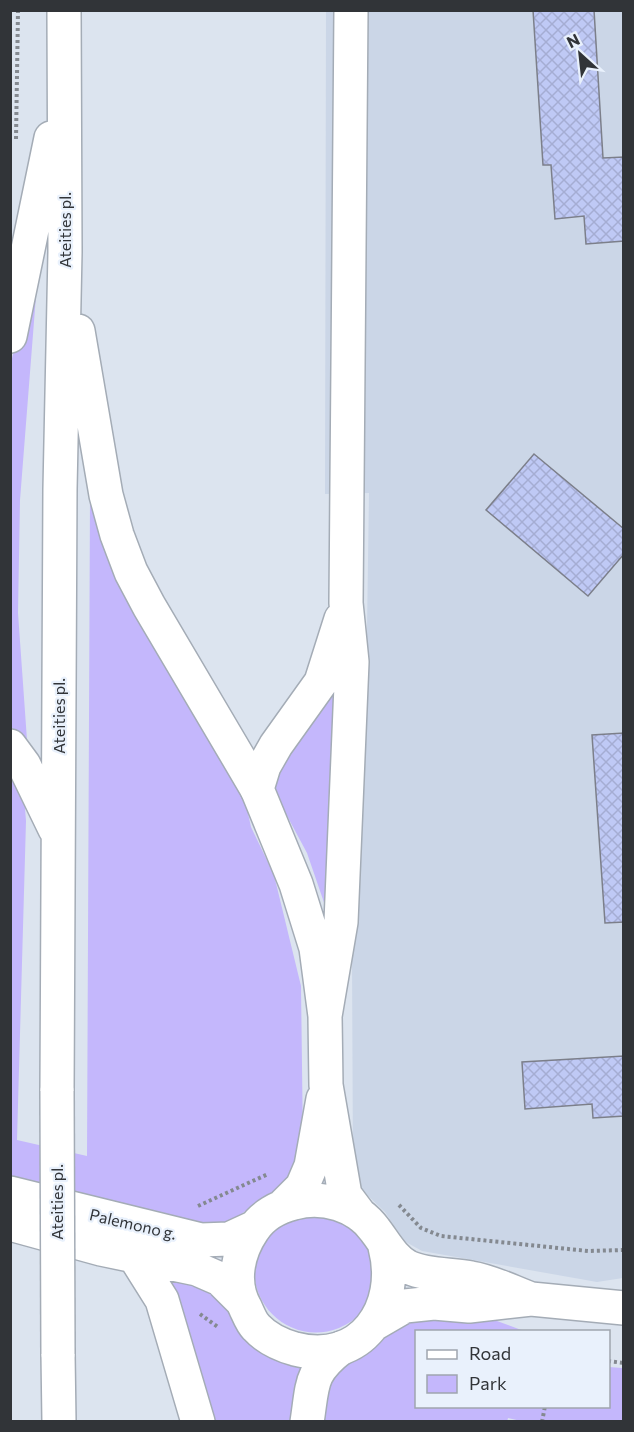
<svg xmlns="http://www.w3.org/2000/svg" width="634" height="1432" font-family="Commissioner,sans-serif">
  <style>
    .built { fill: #cbd6e7 }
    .green { fill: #c4b7fc }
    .building { fill: url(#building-cross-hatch); stroke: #7c7f8a; stroke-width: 1.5 }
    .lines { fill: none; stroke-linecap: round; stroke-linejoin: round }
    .minor-casing { stroke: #a4acb6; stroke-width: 36 }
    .highway-casing { stroke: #a4acb6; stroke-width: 36 }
    .path { stroke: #848990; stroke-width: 4; stroke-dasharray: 3 3; stroke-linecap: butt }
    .minor { stroke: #fff; stroke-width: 33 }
    .highway { stroke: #fff; stroke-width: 33 }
    .highway-bridge-casing { stroke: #a4acb6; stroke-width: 36; stroke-linecap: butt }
    .highway-bridge { stroke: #fff; stroke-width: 33 }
    .labels { text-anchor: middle; stroke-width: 4.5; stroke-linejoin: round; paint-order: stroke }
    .street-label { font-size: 16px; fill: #313438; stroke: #e9f1fc }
  </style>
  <defs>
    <pattern id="building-cross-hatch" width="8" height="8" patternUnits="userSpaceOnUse" patternTransform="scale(1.5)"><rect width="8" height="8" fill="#bfc9f5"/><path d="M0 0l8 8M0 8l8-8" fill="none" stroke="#a5add3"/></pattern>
  </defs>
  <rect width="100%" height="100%" fill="#dce4ef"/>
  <path class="built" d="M 326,11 L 623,11 L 623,1278 L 597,1282 L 422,1251 L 404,1241 L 385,1212 L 361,1189 L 353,1167 L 352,959 L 367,629 L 369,493 L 325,494 Z"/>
  <path class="green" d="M 34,289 L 36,296 L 20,500 L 18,613 L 27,740 L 11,727 L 11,362 L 29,292 Z
    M 90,498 L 246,804 L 251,827 L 274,875 L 301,986 L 303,1144 L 289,1180 L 233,1220 L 217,1225 L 198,1224 L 11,1178 L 10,771 L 24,796 L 26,821 L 17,1140 L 87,1156 Z
    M 341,657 L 329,917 L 307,853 L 270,784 Z
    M 304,1209 L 363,1230 L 378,1270 C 374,1282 371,1298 364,1309 C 360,1317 348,1324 339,1328 C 293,1346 247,1307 255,1259 C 256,1250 261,1237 268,1231 C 278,1222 292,1216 304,1209 Z
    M 165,1270 L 207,1279 L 305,1362 L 299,1421 L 213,1421 Z
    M 457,1314 L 497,1321 L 524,1331 L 416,1332 L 416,1406 L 608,1406 L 609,1367 L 622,1368 L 623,1345 L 623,1421 L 525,1422 L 508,1418 L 507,1422 L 319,1422 L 323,1384 L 400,1317 Z"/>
  <path class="building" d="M 533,10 L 594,10 L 603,158 L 624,157 L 624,241 L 586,244 L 584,216 L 555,219 L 551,165 L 543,165 Z
    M 534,454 L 624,529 L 624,554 L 588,596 L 486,510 Z
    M 624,733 L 624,922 L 605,923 L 592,735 Z
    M 624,1056 L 624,1116 L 593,1118 L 592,1104 L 525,1109 L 522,1062 Z"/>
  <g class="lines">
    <g class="minor-casing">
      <path id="minor" d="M 341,619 L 321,682 L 276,745 L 264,766 L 257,789 L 296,884 L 316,948 L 325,1016 L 326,1085 L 345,1195 L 360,1215
        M 325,1016 L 341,922 L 352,662 L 346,603 L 351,10
        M 10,1193 L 201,1240 L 229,1239 L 255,1227
        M 284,1205 L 302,1187 L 311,1166 L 323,1099
        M 10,1224 L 101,1249 L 197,1269 L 220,1279 L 241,1300
        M 385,1247 C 401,1308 361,1366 295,1349 C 281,1345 266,1338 256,1327 C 251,1322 248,1313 245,1307 C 231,1282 238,1252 253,1230 C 262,1216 278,1207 294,1203 C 323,1195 357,1205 375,1230 C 385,1243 393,1259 408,1267 C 427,1276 452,1274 471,1278 C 491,1281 512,1292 531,1299
        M 135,1257 L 162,1300 L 198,1422
        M 374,1324 L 405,1306 L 434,1303 L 469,1306 L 531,1299 L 624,1308"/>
    </g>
    <g class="highway-casing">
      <path id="highway" d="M 78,331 L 106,495 L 117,535 L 131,572 L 149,606 L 257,789
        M 10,336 L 51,138
        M 10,746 L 24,765 L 55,829
        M 57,1091 L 60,489 L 65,252 L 64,10
        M 58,1354 L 59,1422
        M 307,1422 C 313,1384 309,1373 341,1348"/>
    </g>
    <path class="path" d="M 16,139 L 18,10
      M 399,1205 L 421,1228 L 441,1236 L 588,1251 L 624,1250
      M 198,1206 L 268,1174
      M 200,1314 L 218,1327
      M 608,1361 L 624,1363
      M 542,1422 L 545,1406"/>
    <use href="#minor" class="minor"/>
    <use href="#highway" class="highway"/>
    <g class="highway-bridge-casing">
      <path id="highway-bridge" d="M 57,1091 L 58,1354"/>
    </g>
    <use href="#highway-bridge" class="highway-bridge"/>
  </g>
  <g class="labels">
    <g class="street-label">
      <text transform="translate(65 230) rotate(-90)" y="6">Ateities pl.</text>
      <text transform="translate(59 716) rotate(-90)" y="6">Ateities pl.</text>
      <text transform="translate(57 1202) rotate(-90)" y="6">Ateities pl.</text>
      <text transform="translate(133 1224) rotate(13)" y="6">Palemono g.</text>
    </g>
  </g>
  <rect width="634" height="1432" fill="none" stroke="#313438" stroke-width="24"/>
  <rect x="415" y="1330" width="195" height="78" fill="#e9f1fc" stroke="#9fa5ae" stroke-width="1.5"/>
  <rect x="427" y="1350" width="30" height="9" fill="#ffffff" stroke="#9fa5ae" stroke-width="1.5"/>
  <text x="469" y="1360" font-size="18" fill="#313438">Road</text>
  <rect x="427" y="1375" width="30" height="18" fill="#c4b7fc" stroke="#9fa5ae" stroke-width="1.5"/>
  <text x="469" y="1390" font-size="18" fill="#313438">Park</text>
  <g transform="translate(580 54) rotate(333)" stroke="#e9f1fc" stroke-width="4.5" paint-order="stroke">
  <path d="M0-4.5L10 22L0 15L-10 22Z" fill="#313438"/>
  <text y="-9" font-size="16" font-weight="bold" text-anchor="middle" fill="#313438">N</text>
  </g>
</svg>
